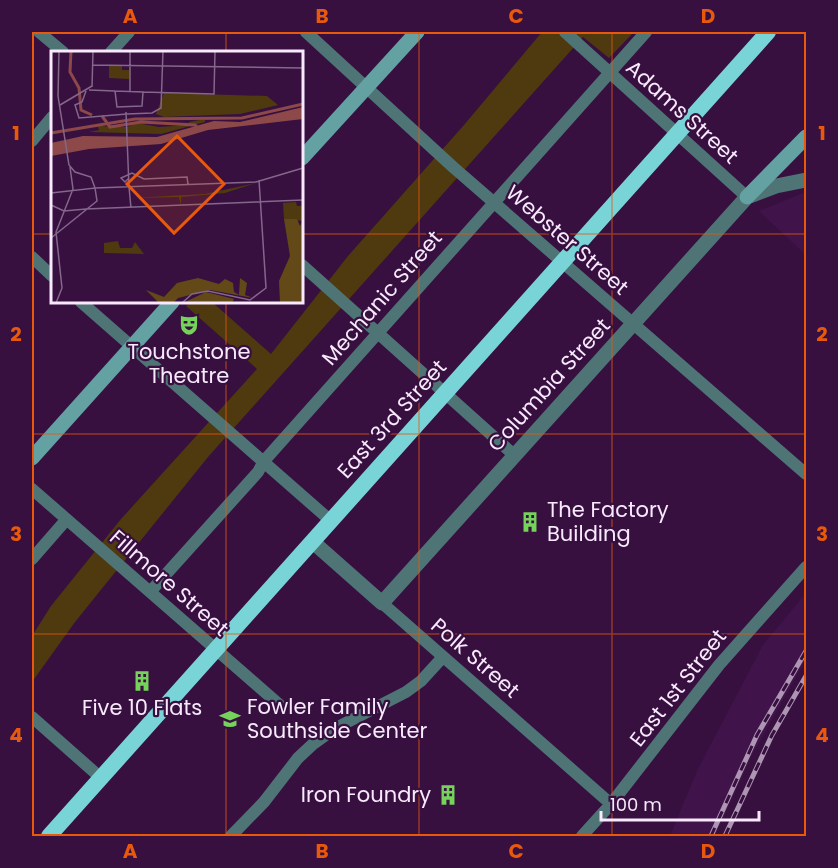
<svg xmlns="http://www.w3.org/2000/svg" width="838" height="868" font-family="Poppins,sans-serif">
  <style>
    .built { fill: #40144b }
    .green { fill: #4f390e }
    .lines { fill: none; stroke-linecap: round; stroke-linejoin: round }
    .minor { stroke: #4e7475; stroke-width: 12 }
    .tertiary { stroke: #4e7475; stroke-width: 15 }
    .secondary { stroke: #63a1a3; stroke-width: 15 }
    .trunk { stroke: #79d4d8; stroke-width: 16 }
    .rail-casing { stroke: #ad95b3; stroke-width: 5 }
    .rail { stroke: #371040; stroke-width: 3; stroke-dasharray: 9; stroke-linecap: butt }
    .grid { fill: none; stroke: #e8590c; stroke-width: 1.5; stroke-opacity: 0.55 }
    .labels { text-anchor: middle; stroke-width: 4.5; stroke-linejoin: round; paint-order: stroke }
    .street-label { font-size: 21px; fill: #f8eafc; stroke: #371040 }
    .poi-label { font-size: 21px; fill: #f8eafc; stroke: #371040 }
    .inset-river { fill: none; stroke: #8d484a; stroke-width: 3 }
    .inset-road { fill: none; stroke: #84678b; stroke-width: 1.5 }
    .view { fill: #e8590c; fill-opacity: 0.15; stroke: #e8590c; stroke-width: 3 }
    .inset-edge { fill: none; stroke: #f8eafc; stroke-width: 3 }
    .neatline { fill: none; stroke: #e8590c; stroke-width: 2 }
    .grid-label { font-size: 20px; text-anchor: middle; font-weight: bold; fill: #e8590c }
  </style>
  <rect width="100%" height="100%" fill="#371040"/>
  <path class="built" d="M 806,192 L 806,255 L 759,211 Z
    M 806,593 L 806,659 L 752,755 L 715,836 L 670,836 L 698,769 L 763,645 Z"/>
  <path class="green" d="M 542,32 L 634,32 L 609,58 L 583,37 L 208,457 L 75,622 L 32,682 L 32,636 L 51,606 L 121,519 L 257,369 L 186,306 L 191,302 L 212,302 L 271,354 L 348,256 L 464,125 Z"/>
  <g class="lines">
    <path class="minor" d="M 39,32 L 63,52
      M 306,32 L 453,167 L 806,474
      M 565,32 L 747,197
      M 111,52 L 129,32
      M 32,141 L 52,117
      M 32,257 L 52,276
      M 302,265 L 514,455
      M 81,302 L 331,521
      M 32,489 L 282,707
      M 32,559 L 66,520
      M 150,592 L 258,472 L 264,461 L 646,32
      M 382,603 L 611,804
      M 32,717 L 101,778
      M 231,836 L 264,802 L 298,758 L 313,744 L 334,729 L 406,692 L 421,681 L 442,658
      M 582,836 L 611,804 L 719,665 L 806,567"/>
    <path class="tertiary" d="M 313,542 L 382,603 L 747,197 L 776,186 L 806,180"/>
    <path class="secondary" d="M 302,158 L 417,32
      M 747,197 L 806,137
      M 32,458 L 172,302"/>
    <path class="trunk" d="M 49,836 L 768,32"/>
    <g class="rail-casing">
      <path id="rail" d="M 711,836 L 757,735 L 806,651
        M 725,836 L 772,735 L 806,676"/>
    </g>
    <use href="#rail" class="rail"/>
  </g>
  <path class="grid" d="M 226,32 L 226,52M 419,32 L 419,836M 612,32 L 612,836M 32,234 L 52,234M 302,234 L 806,234M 226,302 L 226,836M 32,434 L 806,434M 32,634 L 806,634"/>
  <defs>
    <g id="theatre-bare" transform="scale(1.62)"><path d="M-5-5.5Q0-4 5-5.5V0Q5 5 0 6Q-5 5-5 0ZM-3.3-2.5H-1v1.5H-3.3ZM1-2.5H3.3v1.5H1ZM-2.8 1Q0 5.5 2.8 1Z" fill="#75d25b" stroke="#371040" stroke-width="2.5" paint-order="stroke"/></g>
    <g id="building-bare" transform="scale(1.62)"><path d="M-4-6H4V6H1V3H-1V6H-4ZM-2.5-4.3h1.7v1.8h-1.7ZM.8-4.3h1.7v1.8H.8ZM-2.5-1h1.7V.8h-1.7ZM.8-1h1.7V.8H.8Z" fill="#75d25b" stroke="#371040" stroke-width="2.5" paint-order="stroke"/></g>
    <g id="university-bare" transform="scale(1.62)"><path d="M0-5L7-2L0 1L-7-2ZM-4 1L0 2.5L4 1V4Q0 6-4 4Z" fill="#75d25b" stroke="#371040" stroke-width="2.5" paint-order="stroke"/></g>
  </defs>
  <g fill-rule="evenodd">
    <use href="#theatre-bare" x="189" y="325"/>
    <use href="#building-bare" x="530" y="522"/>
    <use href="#building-bare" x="142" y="681"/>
    <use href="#university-bare" x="230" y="719"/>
    <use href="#building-bare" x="448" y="795"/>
  </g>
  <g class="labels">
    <g class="street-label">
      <text transform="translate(682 112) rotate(42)" y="7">Adams Street</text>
      <text transform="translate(567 240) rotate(41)" y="7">Webster Street</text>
      <text transform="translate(382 298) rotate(-49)" y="7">Mechanic Street</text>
      <text transform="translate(549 385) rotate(-48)" y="7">Columbia Street</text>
      <text transform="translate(392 419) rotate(-48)" y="7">East 3rd Street</text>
      <text transform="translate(169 583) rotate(41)" y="7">Fillmore Street</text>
      <text transform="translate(475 658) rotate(41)" y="7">Polk Street</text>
      <text transform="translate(678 688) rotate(-52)" y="7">East 1st Street</text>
    </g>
    <g class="poi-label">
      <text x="189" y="359">Touchstone<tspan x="189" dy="24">Theatre</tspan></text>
      <text x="547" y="517" text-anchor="start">The Factory<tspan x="547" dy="24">Building</tspan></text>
      <text x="247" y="714" text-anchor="start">Fowler Family<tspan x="247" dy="24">Southside Center</tspan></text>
      <text x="142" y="715">Five 10 Flats</text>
      <text x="431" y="802" text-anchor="end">Iron Foundry</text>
    </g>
  </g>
  <g transform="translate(51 51)">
    <rect width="252" height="252" fill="#371040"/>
    <path d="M 58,15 L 71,15 L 71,19 L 78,19 L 78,28 L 58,27 ZM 113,42 L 216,45 L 227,54 L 189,63 L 113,66 L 105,63 ZM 154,68 L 154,71 L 110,83 L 38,81 L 48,79 L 47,75 L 76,76 L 86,72 L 108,76 L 137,74 L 138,71 ZM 205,132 L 174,142 L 130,146 L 130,154 L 128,146 L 81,147 L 154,143 ZM 245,151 L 246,155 L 252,155 L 252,170 L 233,168 L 232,152 ZM 67,190 L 69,197 L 81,197 L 84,191 L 93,203 L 53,202 L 53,192 Z" fill="#4f390e"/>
    <path d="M 233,168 L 246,168 L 249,175 L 252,170 L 252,252 L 229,252 L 228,230 L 239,205 ZM 147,227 L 168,233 L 174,228 L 182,232 L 183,241 L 188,244 L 189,227 L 196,232 L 194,244 L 202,247 L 159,239 L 127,247 L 122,252 L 108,252 L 95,239 L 113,246 L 126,232 ZM 155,241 L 183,248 L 181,252 L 132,252 Z" fill="#644918"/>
    <path d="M 252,56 L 252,68 L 157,79 L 110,93 L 38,98 L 0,105 L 0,92 L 32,85 L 106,86 L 163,70 L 189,71 Z" fill="#8d484a"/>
    <path class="inset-river" d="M 20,0 L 19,21 L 28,37 L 30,59 L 41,64M 51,65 L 59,76 L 90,71 L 144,74 L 148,78M 0,82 L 84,68 L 191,67 L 252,53"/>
    <path class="inset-road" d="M 8,0 L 7,45 L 18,114 L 24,121 L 40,126 L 44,137 L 205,131 L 252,117M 41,14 L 252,17M 41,36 L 42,0M 38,39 L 64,40M 35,40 L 31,51 L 24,54 L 28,67 L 76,63M 64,40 L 92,41 L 91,55 L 66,56 ZM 79,41 L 79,0M 92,41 L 163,43 L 164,0M 9,54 L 41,35M 75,61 L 78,136M 76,63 L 101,62 L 110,57 L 112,0M 78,127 L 74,131 L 70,127 L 81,122 L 93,128 L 136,126 L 137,133M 78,136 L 80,157M 0,142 L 44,137 L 46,150 L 0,187M 0,154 L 13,160 L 35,158M 35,158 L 252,149M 5,252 L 11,237 L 5,181 L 22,138 L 19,116M 131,252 L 141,243 L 157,240 L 199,249 L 215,237 L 208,129"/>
    <path class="view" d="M 126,85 L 173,133 L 123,182 L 76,133 Z"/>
    <rect width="252" height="252" class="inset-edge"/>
  </g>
  <rect width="838" height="868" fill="none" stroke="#371040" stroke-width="66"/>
  <path d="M601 811v9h158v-9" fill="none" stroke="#f8eafc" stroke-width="3"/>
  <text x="610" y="811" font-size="18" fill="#f8eafc" stroke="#371040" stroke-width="4.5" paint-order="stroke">100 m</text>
  <rect x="33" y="33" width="772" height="802" class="neatline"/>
  <g class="grid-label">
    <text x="130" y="23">A</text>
    <text x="322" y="23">B</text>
    <text x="516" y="23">C</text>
    <text x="708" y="23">D</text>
    <text x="16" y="140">1</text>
    <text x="822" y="140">1</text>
    <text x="16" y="341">2</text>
    <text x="822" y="341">2</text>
    <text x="16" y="541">3</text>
    <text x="822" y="541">3</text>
    <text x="16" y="742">4</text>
    <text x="822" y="742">4</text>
    <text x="130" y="858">A</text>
    <text x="322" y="858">B</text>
    <text x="516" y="858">C</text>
    <text x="708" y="858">D</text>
  </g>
</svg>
